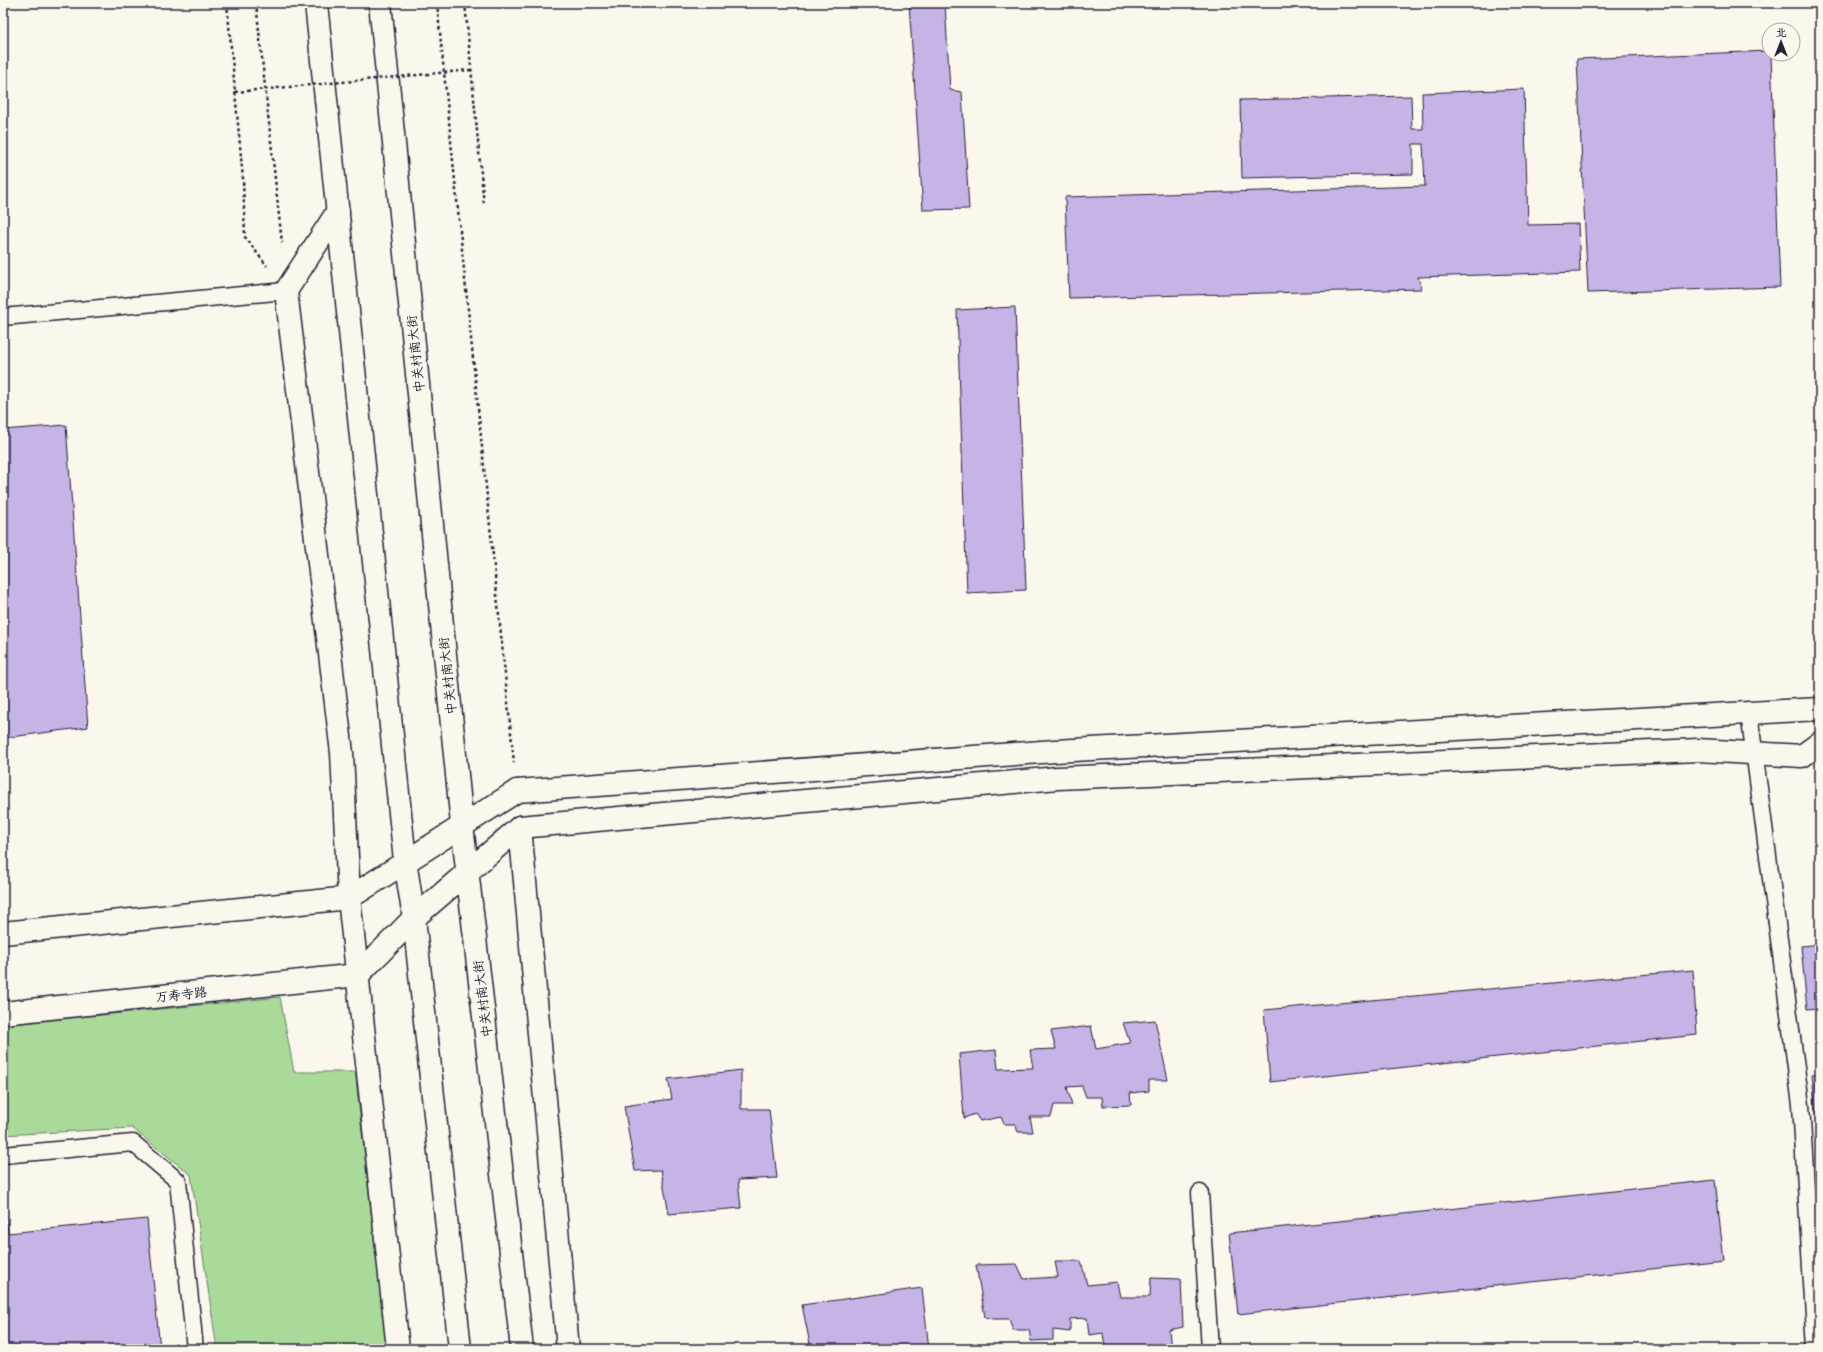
<svg xmlns="http://www.w3.org/2000/svg" width="1823" height="1352" font-family="Kalam,'LXGW WenKai TC',sans-serif">
  <style>
    .green { fill: #aada9a; stroke: #667e6a }
    .building { fill: #c5b4e5; stroke: #22223b }
    .lines { fill: none; stroke-linecap: round; stroke-linejoin: round }
    .lane-casing { stroke: #22223b; stroke-width: 19 }
    .street-casing { stroke: #22223b; stroke-width: 25 }
    .secondary-casing { stroke: #22223b; stroke-width: 25 }
    .primary-casing { stroke: #22223b; stroke-width: 25 }
    .path { stroke: #22223b; stroke-width: 2.5; stroke-dasharray: 3 3; stroke-linecap: butt }
    .lane { stroke: #fbf7ec; stroke-width: 16 }
    .street { stroke: #fbf7ec; stroke-width: 22 }
    .secondary { stroke: #fbf7ec; stroke-width: 22 }
    .primary { stroke: #fbf7ec; stroke-width: 22 }
    .path-bridge { stroke: #22223b; stroke-width: 2.5; stroke-dasharray: 3 3; stroke-linecap: butt }
    .labels { text-anchor: middle; stroke-width: 3; stroke-linejoin: round; paint-order: stroke }
    .street-label { font-size: 13px; fill: #22223b; stroke: #fbf7ec }
  </style>
  <rect width="100%" height="100%" fill="#fbf7ec"/>
  <filter id="ink" filterUnits="userSpaceOnUse"><feTurbulence type="fractalNoise" baseFrequency=".025" numOctaves="2"/><feDisplacementMap in="SourceGraphic" scale="8" xChannelSelector="R" yChannelSelector="G"/><feConvolveMatrix kernelMatrix="1 2 1 2 8 2 1 2 1" color-interpolation-filters="sRGB"/></filter>
  <g filter="url(#ink)">
    <path class="green" d="M 280,997 L 294,1072 L 355,1072 L 387,1349 L 217,1349 L 191,1175 L 132,1128 L 3,1135 L 3,1025 Z"/>
    <path class="building" d="M 909,3 L 945,3 L 950,90 L 962,92 L 969,209 L 923,210 Z
      M 1769,51 L 1769,54 L 1771,54 L 1780,287 L 1588,293 L 1577,59 Z
      M 1524,89 L 1528,225 L 1578,224 L 1580,272 L 1418,277 L 1422,289 L 1069,298 L 1065,197 L 1425,186 L 1423,144 L 1413,144 L 1413,174 L 1242,178 L 1240,100 L 1411,96 L 1412,129 L 1423,129 L 1422,93 Z
      M 1015,307 L 1026,590 L 967,593 L 957,310 Z
      M 66,425 L 88,727 L 3,738 L 3,430 Z
      M 1820,944 L 1820,1008 L 1807,1009 L 1801,946 Z
      M 1693,970 L 1697,1035 L 1270,1082 L 1264,1010 Z
      M 1155,1020 L 1168,1080 L 1149,1080 L 1149,1091 L 1130,1093 L 1131,1105 L 1103,1106 L 1102,1097 L 1086,1097 L 1082,1086 L 1067,1087 L 1072,1105 L 1054,1105 L 1051,1117 L 1030,1117 L 1033,1132 L 1018,1132 L 1015,1124 L 1004,1124 L 1001,1117 L 980,1121 L 975,1114 L 964,1118 L 959,1054 L 996,1050 L 998,1069 L 1033,1068 L 1030,1050 L 1056,1049 L 1051,1031 L 1091,1026 L 1096,1049 L 1130,1043 L 1123,1023 Z
      M 741,1070 L 741,1109 L 769,1109 L 777,1178 L 738,1180 L 741,1208 L 669,1214 L 661,1170 L 635,1171 L 624,1106 L 672,1099 L 668,1079 Z
      M 1820,1073 L 1820,1158 L 1812,1074 Z
      M 3,1178 L 8,1233 L 147,1219 L 160,1349 L 3,1349 Z
      M 1715,1180 L 1724,1261 L 1238,1314 L 1229,1233 Z
      M 1055,1261 L 1081,1261 L 1087,1285 L 1117,1282 L 1120,1297 L 1150,1297 L 1151,1278 L 1181,1279 L 1183,1327 L 1169,1330 L 1171,1349 L 1119,1349 L 1105,1347 L 1103,1333 L 1089,1335 L 1087,1318 L 1070,1319 L 1070,1332 L 1053,1330 L 1053,1340 L 1031,1341 L 1029,1330 L 1013,1330 L 1009,1319 L 994,1319 L 985,1317 L 976,1265 L 1017,1264 L 1024,1279 L 1058,1277 Z
      M 922,1288 L 929,1349 L 811,1349 L 802,1305 Z"/>
    <g class="lines">
      <g class="lane-casing">
        <path id="lane" d="M 3,317 L 286,291
          M 1749,713 L 1801,1105 L 1816,1349
          M 3,1155 L 133,1143 L 178,1181 L 195,1349
          M 1200,1193 L 1210,1349"/>
      </g>
      <g class="street-casing">
        <path id="street" d="M 517,791 L 1055,751 L 1820,709
          M 520,827 L 1058,778 L 1698,750 L 1802,756 L 1820,743"/>
      </g>
      <g class="secondary-casing">
        <path id="secondary" d="M 338,211 L 286,291 L 342,753 L 349,898 L 398,1349
          M 520,827 L 568,1349
          M 3,933 L 349,898 L 517,791
          M 3,1013 L 358,975 L 414,918 L 520,827"/>
      </g>
      <g class="primary-casing">
        <path id="primary" d="M 316,3 L 405,861 L 414,918 L 460,1349
          M 380,3 L 462,825 L 522,1349"/>
      </g>
      <path class="path" d="M 227,3 L 243,179 L 245,237 L 267,266
        M 256,3 L 282,243
        M 437,3 L 514,763
        M 465,3 L 484,205"/>
      <use href="#lane" class="lane"/>
      <use href="#street" class="street"/>
      <use href="#secondary" class="secondary"/>
      <use href="#primary" class="primary"/>
      <path class="path-bridge" d="M 235,92 L 471,70"/>
    </g>
  </g>
  <g class="labels">
    <g class="street-label">
      <text transform="translate(415 354) rotate(-96)" y="5">中关村南大街</text>
      <text transform="translate(447 676) rotate(-96)" y="5">中关村南大街</text>
      <text transform="translate(181 994) rotate(-6)" y="5">万寿寺路</text>
      <text transform="translate(482 999) rotate(-97)" y="5">中关村南大街</text>
    </g>
  </g>
  <rect width="1823" height="1352" fill="none" stroke="#fbf7ec" stroke-width="16"/>
  <rect x="8" y="8" width="1807" height="1336" fill="none" stroke="#22223b" stroke-width="1.5" filter="url(#ink)"/>
  <g transform="translate(1781 42)"><circle r="19" fill="#fbf7ec" stroke="#a4a2a5"/>
  <path d="M0-3L7 15L0 10L-7 15Z" fill="#22223b"/>
  <text y="-6" font-size="11" font-weight="bold" text-anchor="middle" fill="#22223b">北</text>
  </g>
</svg>
